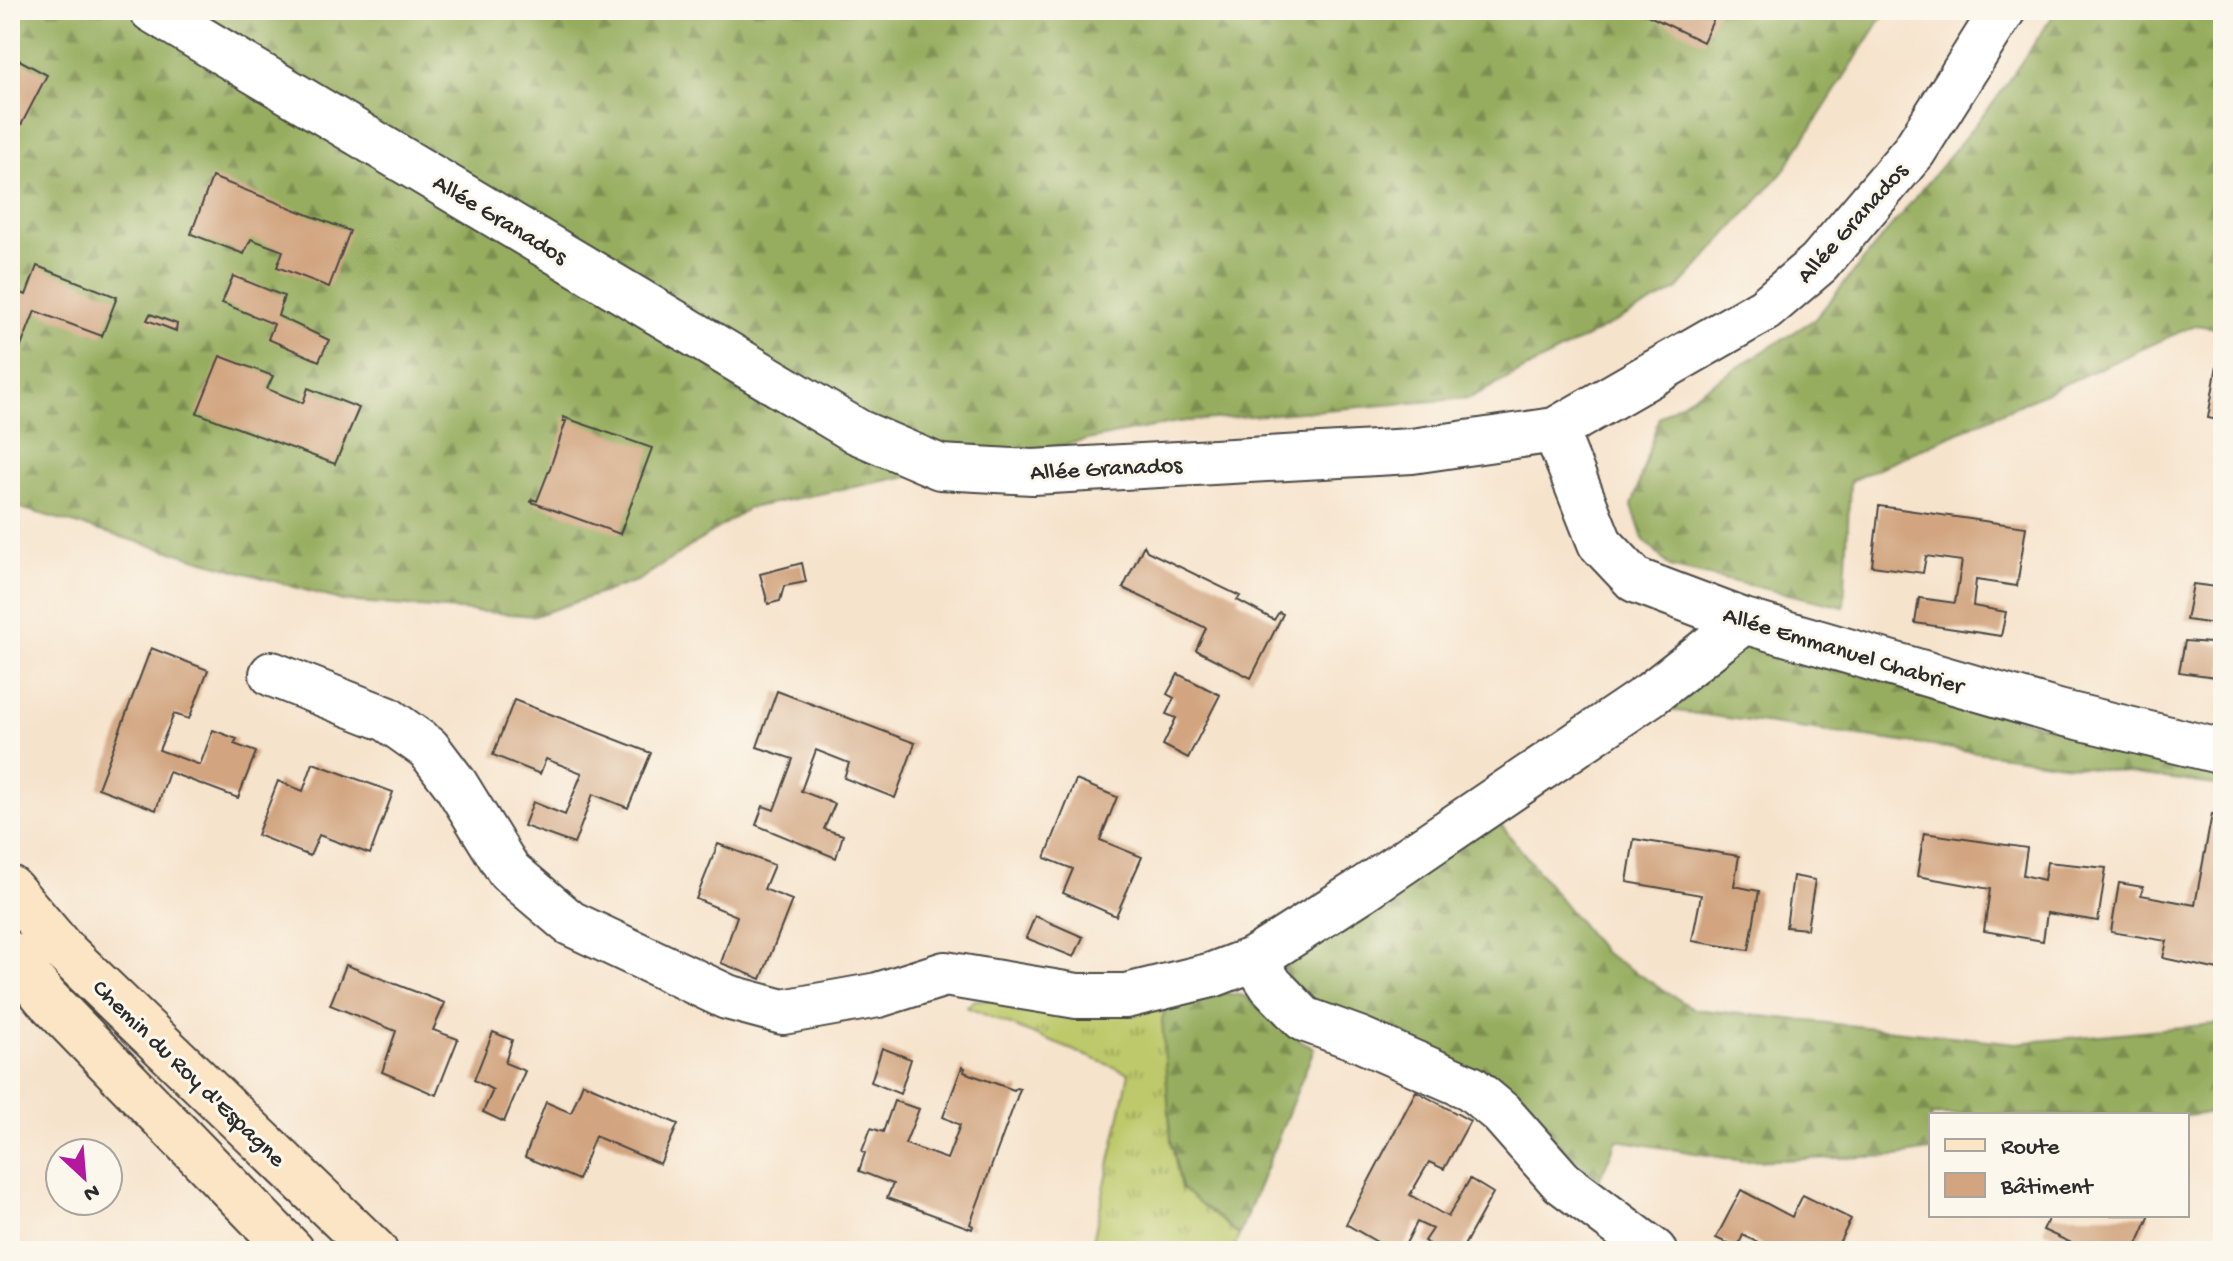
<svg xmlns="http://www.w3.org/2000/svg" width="2233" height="1261" font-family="'Gochi Hand',sans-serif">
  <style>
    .grass { fill: url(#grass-tufts); stroke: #747a4b; stroke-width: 2 }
    .forest { fill: url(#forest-firs); stroke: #606c45; stroke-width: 2 }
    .building { fill: #d2a580 }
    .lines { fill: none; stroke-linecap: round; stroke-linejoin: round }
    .street-casing { stroke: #494743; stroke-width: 48 }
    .secondary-casing { stroke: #494743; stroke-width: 48 }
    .street { stroke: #fff; stroke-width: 44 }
    .secondary { stroke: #fce5c4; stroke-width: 44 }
    .labels { text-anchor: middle; stroke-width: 6; stroke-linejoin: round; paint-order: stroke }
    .street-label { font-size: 24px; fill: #2b2b2b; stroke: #fbf7ec }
  </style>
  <defs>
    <pattern id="grass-tufts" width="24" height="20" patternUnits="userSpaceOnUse" patternTransform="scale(2)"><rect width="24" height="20" fill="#bdc96b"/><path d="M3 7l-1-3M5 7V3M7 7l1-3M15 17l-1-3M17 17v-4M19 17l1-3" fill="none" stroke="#9aa358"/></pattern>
    <pattern id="forest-firs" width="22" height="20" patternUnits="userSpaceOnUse" patternTransform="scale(2)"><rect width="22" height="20" fill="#96ad5f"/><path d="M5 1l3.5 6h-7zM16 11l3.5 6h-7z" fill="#7b8d4f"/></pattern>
  </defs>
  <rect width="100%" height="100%" fill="#fbf7ec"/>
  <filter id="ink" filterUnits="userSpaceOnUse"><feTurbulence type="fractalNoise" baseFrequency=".0125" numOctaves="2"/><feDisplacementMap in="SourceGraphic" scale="16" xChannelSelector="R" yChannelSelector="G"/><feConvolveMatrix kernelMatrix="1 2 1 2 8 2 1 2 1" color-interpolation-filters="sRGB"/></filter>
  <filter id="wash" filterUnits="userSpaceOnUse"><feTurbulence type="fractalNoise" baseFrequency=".006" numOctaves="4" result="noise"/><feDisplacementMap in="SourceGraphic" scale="32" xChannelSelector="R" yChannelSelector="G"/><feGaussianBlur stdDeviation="1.8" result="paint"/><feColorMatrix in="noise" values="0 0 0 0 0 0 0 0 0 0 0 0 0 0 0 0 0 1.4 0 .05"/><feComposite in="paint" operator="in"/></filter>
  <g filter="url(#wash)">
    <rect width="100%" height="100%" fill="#f6e3cc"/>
    <path class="grass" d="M 975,1000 L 1167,1006 L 1171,1140 L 1181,1187 L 1239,1235 L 1233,1251 L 1088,1251 L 1094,1236 L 1129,1073 L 966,1007 Z"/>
    <path class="forest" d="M 10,10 L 1887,10 L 1783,172 L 1677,290 L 1470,398 L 1177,422 L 749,508 L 639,580 L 535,616 L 343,601 L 10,505 Z
      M 2057,10 L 2223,10 L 2223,329 L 2195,325 L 1850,481 L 1844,607 L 1670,567 L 1643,539 L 1632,506 L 1659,417 L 1815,319 L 1994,102 Z
      M 1747,643 L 2223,776 L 2223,786 L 1662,709 Z
      M 1496,819 L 1603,952 L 1694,1009 L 2017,1043 L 2223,1023 L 2223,1111 L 2187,1116 L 1931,1115 L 1931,1151 L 1896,1156 L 1743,1161 L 1617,1140 L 1599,1180 L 1540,1126 L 1302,1008 L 1282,964 Z
      M 1225,993 L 1245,996 L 1275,1024 L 1314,1049 L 1239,1235 L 1181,1188 L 1171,1140 L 1162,1020 L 1167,1006 Z"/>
    <g id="blocks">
      <path class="building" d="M 1637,10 L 1718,10 L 1703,42 Z
        M 10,55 L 47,75 L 18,131 L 10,127 Z
        M 212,177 L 350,231 L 329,287 L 277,267 L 283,251 L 251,239 L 244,254 L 191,234 Z
        M 37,266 L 117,297 L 102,336 L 35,311 L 16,359 L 10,356 L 10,288 L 26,295 Z
        M 233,276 L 284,296 L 278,316 L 329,340 L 319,361 L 268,339 L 274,324 L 222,303 Z
        M 150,314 L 177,324 L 176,331 L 147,320 Z
        M 220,356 L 273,376 L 267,389 L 303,403 L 308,388 L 359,408 L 335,464 L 197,413 Z
        M 2218,359 L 2223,360 L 2223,421 L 2208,418 Z
        M 563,417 L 652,448 L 620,534 L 531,502 L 532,499 L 537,501 L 550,468 L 566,421 L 563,421 Z
        M 1879,506 L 2026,527 L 2017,586 L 1976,580 L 1973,606 L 2006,612 L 2001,636 L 1915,623 L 1919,598 L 1955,603 L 1962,561 L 1926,556 L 1923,573 L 1872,566 Z
        M 1144,545 L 1147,551 L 1240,596 L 1237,600 L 1274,620 L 1279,612 L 1283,614 L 1251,678 L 1196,650 L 1206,628 L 1123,588 Z
        M 802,563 L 806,582 L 784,586 L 780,601 L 768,604 L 760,574 Z
        M 2193,584 L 2223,588 L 2223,625 L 2186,620 Z
        M 2185,641 L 2223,644 L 2223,678 L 2179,672 Z
        M 151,648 L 208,670 L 189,719 L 174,714 L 159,750 L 200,765 L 213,730 L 237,739 L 234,744 L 256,752 L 238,798 L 169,772 L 156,810 L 98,788 Z
        M 1178,674 L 1220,695 L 1188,758 L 1163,745 L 1176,718 L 1166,714 L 1174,698 L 1167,694 Z
        M 777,691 L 915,743 L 895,798 L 844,778 L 849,763 L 816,750 L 801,791 L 835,804 L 824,829 L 843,835 L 836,858 L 756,825 L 763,806 L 774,810 L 793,759 L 757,747 Z
        M 514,700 L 651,753 L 628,808 L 593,794 L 574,844 L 524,826 L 533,802 L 565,815 L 582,773 L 546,759 L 540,774 L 493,755 Z
        M 313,763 L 393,792 L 370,854 L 319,835 L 310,856 L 257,835 L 278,781 L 303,791 Z
        M 1076,780 L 1117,797 L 1100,840 L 1142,857 L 1116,916 L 1063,893 L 1073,869 L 1045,858 Z
        M 2212,814 L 2223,816 L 2223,947 L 2220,964 L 2223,965 L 2223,971 L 2163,958 L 2167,941 L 2111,932 L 2119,883 L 2143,887 L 2141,895 L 2195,905 Z
        M 1924,833 L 2027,848 L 2023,875 L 2044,880 L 2047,862 L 2106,868 L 2098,921 L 2047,913 L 2043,941 L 1984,931 L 1990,889 L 1917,876 Z
        M 1634,839 L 1739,856 L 1734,886 L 1759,891 L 1749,950 L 1692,941 L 1701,895 L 1627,882 Z
        M 718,844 L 774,865 L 764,889 L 792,900 L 761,979 L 721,963 L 737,916 L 696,899 Z
        M 1793,876 L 1815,880 L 1807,929 L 1786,927 Z
        M 1035,916 L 1083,937 L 1074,957 L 1026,938 Z
        M 346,965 L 445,1003 L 433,1030 L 458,1039 L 436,1095 L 382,1072 L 396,1031 L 330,1005 Z
        M 493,1032 L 512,1040 L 505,1063 L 525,1071 L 504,1122 L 483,1112 L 493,1090 L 474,1080 Z
        M 882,1048 L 911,1059 L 900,1094 L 871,1082 Z
        M 962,1067 L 965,1068 L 964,1072 L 1014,1090 L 1016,1088 L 1020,1089 L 970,1224 L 973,1226 L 972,1229 L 887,1198 L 893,1184 L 859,1171 L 865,1153 L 862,1151 L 871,1128 L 883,1132 L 894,1101 L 919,1109 L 905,1144 L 947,1159 L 960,1125 L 943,1117 Z
        M 583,1083 L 678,1124 L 660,1164 L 595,1136 L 578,1180 L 525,1157 L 546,1102 L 571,1113 Z
        M 1416,1091 L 1470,1121 L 1444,1169 L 1429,1162 L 1410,1195 L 1448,1217 L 1470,1179 L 1493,1193 L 1461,1251 L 1436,1251 L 1437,1249 L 1424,1241 L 1432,1229 L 1417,1222 L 1402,1251 L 1371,1251 L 1377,1242 L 1346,1224 Z
        M 1741,1190 L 1792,1217 L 1803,1195 L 1851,1219 L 1835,1251 L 1774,1251 L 1743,1235 L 1737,1248 L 1716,1238 Z
        M 2050,1215 L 2150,1215 L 2134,1251 L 2089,1251 L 2043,1230 Z"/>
    </g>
  </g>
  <g filter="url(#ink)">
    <use href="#blocks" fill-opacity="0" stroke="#494743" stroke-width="2"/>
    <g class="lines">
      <g class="street-casing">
        <path id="street" d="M 152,10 L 858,432 L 940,467 L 1033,472 L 1412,451 L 1555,430 L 1765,309 L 1819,263 L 1914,151 L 2003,10
          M 1555,430 L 1600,543 L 1635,580 L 1744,621 L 2058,712 L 2223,752
          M 272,674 L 387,719 L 428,748 L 456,785 L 509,871 L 570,923 L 727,997 L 783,1012 L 878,995 L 945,974 L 1077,996 L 1126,996 L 1212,975 L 1254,959 L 1362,890 L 1651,694 L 1744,621
          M 1254,959 L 1271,985 L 1304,1019 L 1359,1039 L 1471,1088 L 1501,1113 L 1562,1182 L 1654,1251"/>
      </g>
      <g class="secondary-casing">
        <path id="secondary" d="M 10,888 L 60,947 L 375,1251
          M 10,954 L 46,998 L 292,1251"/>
      </g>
      <use href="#street" class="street"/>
      <use href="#secondary" class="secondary"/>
    </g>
  </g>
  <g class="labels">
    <g class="street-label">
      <text transform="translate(501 218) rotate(31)" y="8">Allée Granados</text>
      <text transform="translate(1851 222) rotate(-48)" y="8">Allée Granados</text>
      <text transform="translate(1106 467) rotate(-3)" y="8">Allée Granados</text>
      <text transform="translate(1844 649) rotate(17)" y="8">Allée Emmanuel Chabrier</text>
      <text transform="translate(190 1072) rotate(44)" y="8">Chemin du Roy d'Espagne</text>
    </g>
  </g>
  <rect width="2233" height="1261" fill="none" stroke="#fbf7ec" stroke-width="40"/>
  <rect x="1929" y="1113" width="260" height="104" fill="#fbf7ec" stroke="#a8a59f" stroke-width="2"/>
  <rect x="1945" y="1139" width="40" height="12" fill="#fce5c4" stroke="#a8a59f" stroke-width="2"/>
  <text x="2001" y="1153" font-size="24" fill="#2b2b2b">Route</text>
  <rect x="1945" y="1173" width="40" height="24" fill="#d2a580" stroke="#a8a59f" stroke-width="2"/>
  <text x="2001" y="1193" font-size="24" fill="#2b2b2b">Bâtiment</text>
  <g transform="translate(84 1177) rotate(154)"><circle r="38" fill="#fbf7ec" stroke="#a8a59f" stroke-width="2"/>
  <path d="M0-6L14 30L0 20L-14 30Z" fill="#b5179e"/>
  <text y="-12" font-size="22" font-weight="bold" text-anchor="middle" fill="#2b2b2b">N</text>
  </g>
</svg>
